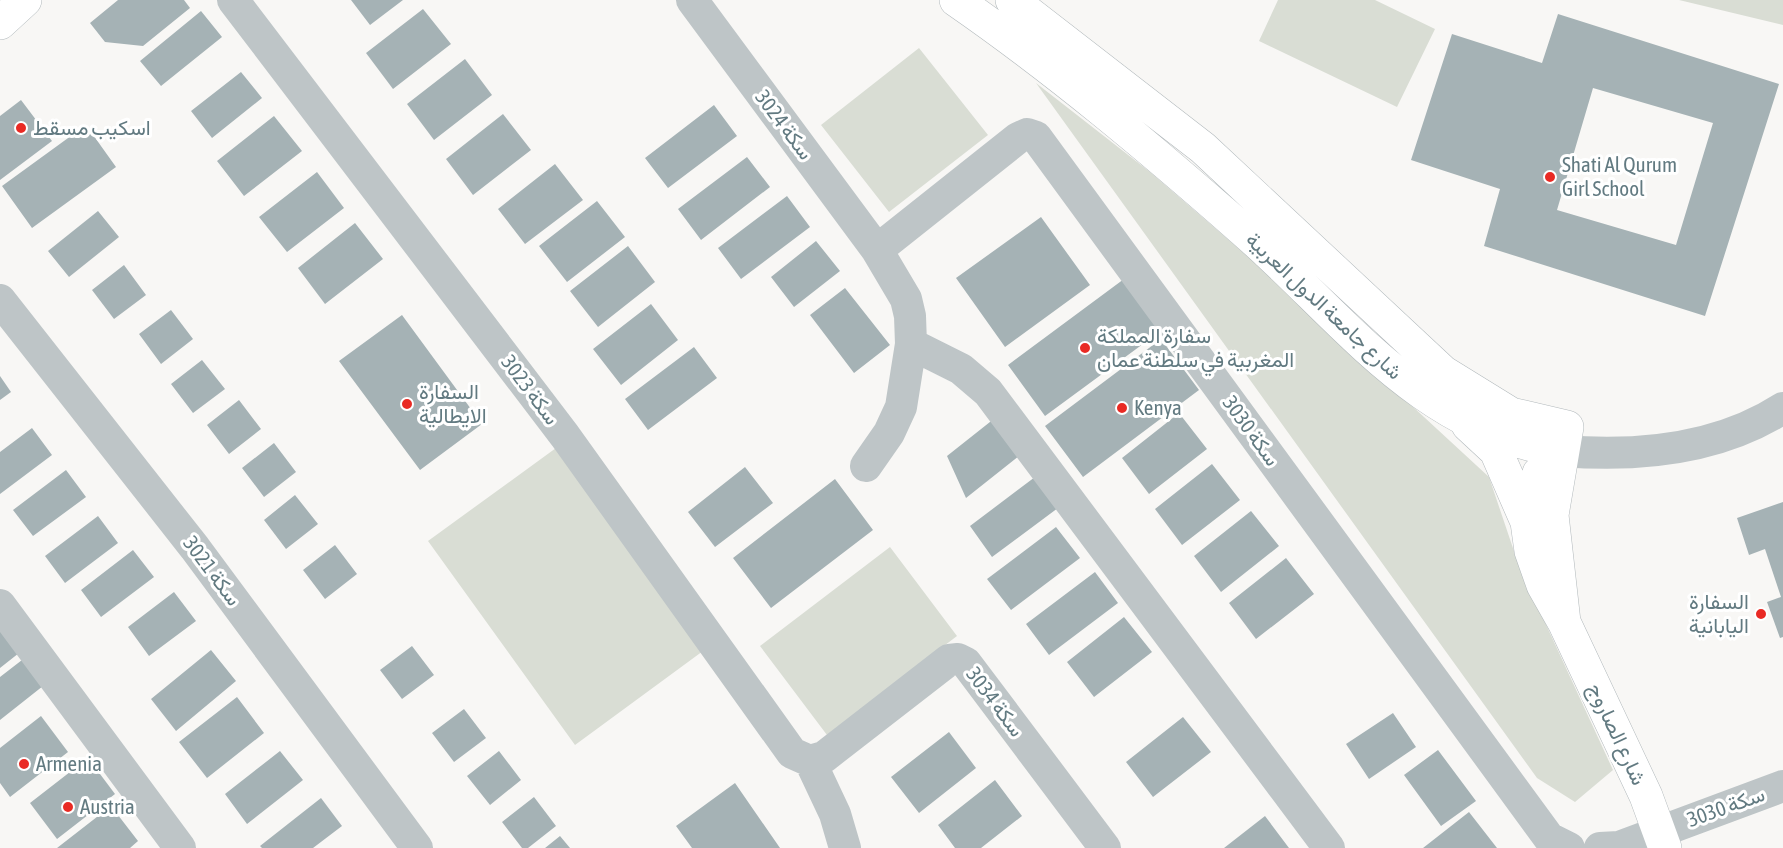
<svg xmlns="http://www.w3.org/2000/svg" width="1783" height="848" font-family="'Asap Condensed',Vazirmatn,sans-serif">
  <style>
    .green { fill: #d9ddd4 }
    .building { fill: #a5b2b5; fill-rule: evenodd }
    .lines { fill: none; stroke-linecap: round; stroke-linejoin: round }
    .major-casing { stroke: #b2b9bc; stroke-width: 34 }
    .minor { stroke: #bec5c7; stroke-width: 32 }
    .major { stroke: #fff; stroke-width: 33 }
    .poi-dot { fill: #e92a24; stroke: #fff; stroke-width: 2 }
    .labels { text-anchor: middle; stroke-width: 6; stroke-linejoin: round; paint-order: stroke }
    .street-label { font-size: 21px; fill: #627a81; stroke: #fff }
    .poi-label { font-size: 21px; fill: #627a81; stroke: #fff; text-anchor: start }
  </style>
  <rect width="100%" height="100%" fill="#f8f7f5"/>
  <path class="green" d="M 1278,0 L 1375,0 L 1435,29 L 1397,107 L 1259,41 Z
    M 1679,0 L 1783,0 L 1783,25 Z
    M 919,48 L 988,135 L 889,212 L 821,125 Z
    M 1036,83 L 1150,172 L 1281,285 L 1489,477 L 1519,566 L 1613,770 L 1575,802 L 1537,778 Z
    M 556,448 L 703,651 L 575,745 L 428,541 Z
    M 890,547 L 957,636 L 827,735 L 760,646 Z"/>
  <path class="building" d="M 118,0 L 184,0 L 190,8 L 143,46 L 105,42 L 90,23 Z
    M 351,0 L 403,0 L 370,25 Z
    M 423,9 L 451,44 L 393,89 L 366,53 Z
    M 201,11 L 222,37 L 161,86 L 140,61 Z
    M 1558,14 L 1779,84 L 1705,316 L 1484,246 L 1500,189 L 1411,160 L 1452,34 L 1542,63 ZM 1593,88 L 1713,123 L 1676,245 L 1557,210 Z
    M 465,59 L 492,95 L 434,140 L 407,104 Z
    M 241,72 L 262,98 L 212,138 L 191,111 Z
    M 21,100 L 52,141 L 0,180 L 0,116 Z
    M 714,105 L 737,136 L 668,188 L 645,158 Z
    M 503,114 L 531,150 L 473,195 L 446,159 Z
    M 274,116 L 302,151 L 244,196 L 217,161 Z
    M 86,125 L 116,167 L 32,228 L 2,186 Z
    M 747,157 L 770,187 L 701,240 L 678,209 Z
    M 555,164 L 583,200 L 525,244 L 498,209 Z
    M 317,172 L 344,208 L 287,252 L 259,217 Z
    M 787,196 L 810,227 L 741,279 L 718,248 Z
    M 597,201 L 625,237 L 567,282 L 539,246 Z
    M 98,211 L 119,237 L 69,277 L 48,251 Z
    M 1041,217 L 1090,285 L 1005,347 L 956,278 Z
    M 355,223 L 383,259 L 325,304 L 298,268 Z
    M 816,241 L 840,271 L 794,307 L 771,277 Z
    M 628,246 L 655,282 L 598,327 L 570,291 Z
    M 124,265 L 146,295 L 114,319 L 92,290 Z
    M 1124,279 L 1162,330 L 1045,416 L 1008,365 Z
    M 845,288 L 890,345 L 854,373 L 810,315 Z
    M 651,304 L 678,340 L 621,385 L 593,349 Z
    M 171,310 L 193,339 L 161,364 L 139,334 Z
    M 402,315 L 482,424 L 420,470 L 339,361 Z
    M 1161,339 L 1199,390 L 1083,477 L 1045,426 Z
    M 694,347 L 717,378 L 648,430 L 625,399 Z
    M 202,360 L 225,389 L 193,413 L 171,384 Z
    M 0,376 L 11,392 L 0,400 Z
    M 239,400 L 261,429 L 229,454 L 207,425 Z
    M 1179,413 L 1207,449 L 1149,494 L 1122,458 Z
    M 995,418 L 1024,452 L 966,498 L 947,456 Z
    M 32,428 L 52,455 L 0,494 L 0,452 Z
    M 274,443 L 296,472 L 264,497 L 242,468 Z
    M 1212,464 L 1240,500 L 1182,545 L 1155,509 Z
    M 745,467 L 773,503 L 715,547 L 688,512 Z
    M 66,470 L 86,497 L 33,536 L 13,510 Z
    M 1039,474 L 1062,505 L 992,557 L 970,526 Z
    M 835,479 L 873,530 L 771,608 L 733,558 Z
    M 295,495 L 318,524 L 286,549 L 264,520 Z
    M 1783,502 L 1783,637 L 1780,638 L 1767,602 L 1781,597 L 1765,549 L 1749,555 L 1737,518 Z
    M 1251,511 L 1279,546 L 1221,592 L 1194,556 Z
    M 98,516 L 118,543 L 65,583 L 45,556 Z
    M 1056,527 L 1080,558 L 1011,610 L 987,579 Z
    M 335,545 L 357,574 L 325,599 L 303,570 Z
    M 133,550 L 154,577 L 101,617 L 81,590 Z
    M 1286,558 L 1314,594 L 1256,639 L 1229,603 Z
    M 1095,572 L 1118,603 L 1049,655 L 1026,624 Z
    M 174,592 L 196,621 L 149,656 L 128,627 Z
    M 1124,617 L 1152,652 L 1094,697 L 1067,662 Z
    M 0,628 L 19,653 L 0,668 Z
    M 412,646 L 434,675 L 402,699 L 380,670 Z
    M 211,650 L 236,681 L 176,731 L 151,699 Z
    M 22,660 L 43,686 L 0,720 L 0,677 Z
    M 237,697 L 264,733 L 207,778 L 179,742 Z
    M 464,709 L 486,738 L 454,762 L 432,733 Z
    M 1393,713 L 1416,747 L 1369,779 L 1346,744 Z
    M 41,716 L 68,752 L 10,797 L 0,783 L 0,748 Z
    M 1183,717 L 1211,752 L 1153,797 L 1126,762 Z
    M 949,732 L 976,768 L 919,813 L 891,777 Z
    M 1438,750 L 1476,801 L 1441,826 L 1404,775 Z
    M 280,751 L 303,780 L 247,824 L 225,794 Z
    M 499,751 L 521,780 L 490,805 L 467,776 Z
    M 88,758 L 115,794 L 57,839 L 30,803 Z
    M 995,780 L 1022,816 L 981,848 L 955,848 L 938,825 Z
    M 735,783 L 780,848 L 692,848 L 676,826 Z
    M 534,797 L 556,826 L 528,848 L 522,848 L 502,822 Z
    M 321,798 L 342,826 L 313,848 L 262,848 L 260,846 Z
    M 111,806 L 138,841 L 130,848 L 57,848 Z
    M 1469,812 L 1497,848 L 1423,848 Z
    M 1265,816 L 1289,848 L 1224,848 Z
    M 560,836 L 570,848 L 545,848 Z"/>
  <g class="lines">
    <g class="major-casing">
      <path id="major" d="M 956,0 C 1057,70 1151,149 1243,230 C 1343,317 1420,430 1562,451
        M 1012,0 L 1203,148 L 1443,372 L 1511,414 L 1567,427 L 1552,515 L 1564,622
        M 0,23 L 25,0
        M 1468,425 L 1496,451 L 1527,522
        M 1539,473 L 1527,522 L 1531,551 L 1543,585 L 1564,622 L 1646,796 L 1665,848"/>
    </g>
    <path class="minor" d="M 233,0 L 565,436 L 792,753 L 810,761 L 824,757 L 949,660 L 958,659 L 966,663 L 1105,848
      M 692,0 L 877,250 L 906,299 L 910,316 L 911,344 L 901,407 L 889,433 L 866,466
      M 877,250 L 1018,138 L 1027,134 L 1036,137 L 1549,838 L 1569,848
      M 0,300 L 195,548 L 417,848
      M 911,344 L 961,369 L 988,392 L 1329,848
      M 1562,451 C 1637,457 1718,450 1783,408
      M 0,605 L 180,848
      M 810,761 L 835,814 L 845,848
      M 1600,848 L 1619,847 L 1783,786"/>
    <use href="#major" class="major"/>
  </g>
  <g class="poi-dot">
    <circle cx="21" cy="128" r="6"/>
    <circle cx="1550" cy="177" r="6"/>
    <circle cx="1085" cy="348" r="6"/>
    <circle cx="407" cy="404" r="6"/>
    <circle cx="1122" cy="408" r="6"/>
    <circle cx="1761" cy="614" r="6"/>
    <circle cx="24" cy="764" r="6"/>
    <circle cx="68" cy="807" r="6"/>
  </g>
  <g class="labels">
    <g class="street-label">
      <text transform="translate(784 125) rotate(53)" y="7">سكة 3024</text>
      <text transform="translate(1324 306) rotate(43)" y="7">شارع جامعة الدول العربية</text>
      <text transform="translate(530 390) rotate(53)" y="7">سكة 3023</text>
      <text transform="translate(1251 431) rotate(54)" y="7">سكة 3030</text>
      <text transform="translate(212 571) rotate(53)" y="7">سكة 3021</text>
      <text transform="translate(995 702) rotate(53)" y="7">سكة 3034</text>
      <text transform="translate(1617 734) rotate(65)" y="7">شارع الصاروج</text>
      <text transform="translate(1726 807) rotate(-20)" y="7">سكة 3030</text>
    </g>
    <g class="poi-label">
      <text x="33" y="135">اسكيب مسقط</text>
      <text x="1562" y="172">Shati Al Qurum<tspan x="1562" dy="24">Girl School</tspan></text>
      <text x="1097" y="343">سفارة المملكة<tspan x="1097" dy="24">المغربية في سلطنة عمان</tspan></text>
      <text x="419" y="399">السفارة<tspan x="419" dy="24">الايطالية</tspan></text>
      <text x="1134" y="415">Kenya</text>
      <text x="1749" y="609" text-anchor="end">السفارة<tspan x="1749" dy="24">اليابانية</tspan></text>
      <text x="36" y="771">Armenia</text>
      <text x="80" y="814">Austria</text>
    </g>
  </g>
</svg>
